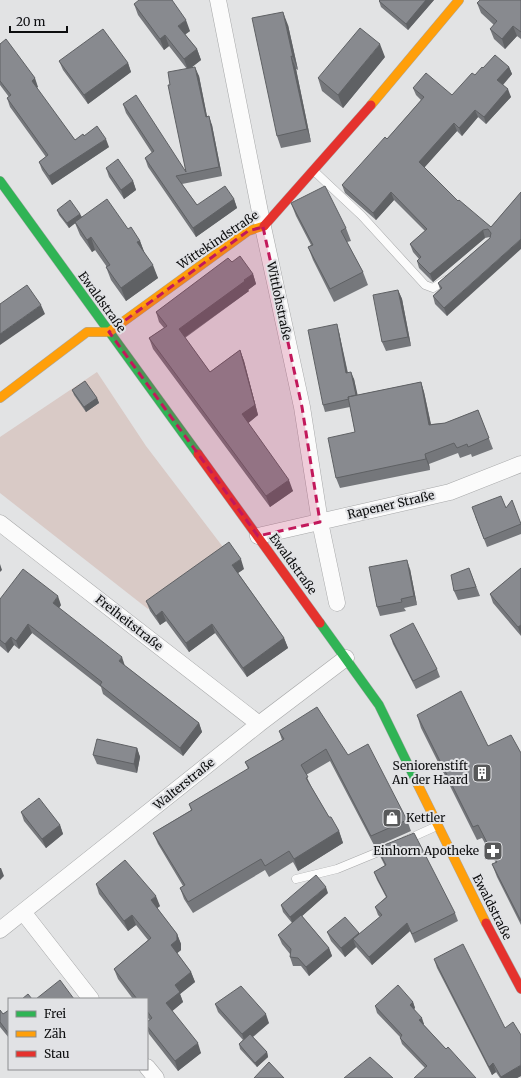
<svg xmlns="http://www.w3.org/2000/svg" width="521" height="1078" font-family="Merriweather,serif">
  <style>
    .green { fill: #d9cac6 }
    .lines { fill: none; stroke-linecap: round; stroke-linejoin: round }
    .lane-casing { stroke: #a7a8a9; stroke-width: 9 }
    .street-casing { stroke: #a7a8a9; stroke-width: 17 }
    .fast-casing { stroke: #a7a8a9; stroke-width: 10 }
    .slow-casing { stroke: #a7a8a9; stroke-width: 10 }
    .jam-casing { stroke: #a7a8a9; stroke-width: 10 }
    .lane { stroke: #fbfbfb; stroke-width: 8 }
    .street { stroke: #fbfbfb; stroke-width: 16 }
    .fast { stroke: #30b455; stroke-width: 9 }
    .slow { stroke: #ff9f0a; stroke-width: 9 }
    .jam { stroke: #e5322d; stroke-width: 9 }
    .wall { fill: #75777b }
    .shaded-wall { fill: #5f6164 }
    .building { fill: #888a8f; stroke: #5f6164 }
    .marked { fill: #c2185b; fill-opacity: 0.2; stroke: #c2185b; stroke-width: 3; stroke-dasharray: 8 5; stroke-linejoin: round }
    .labels { text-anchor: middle; stroke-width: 4; stroke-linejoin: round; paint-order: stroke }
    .street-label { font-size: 12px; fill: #0d0e0f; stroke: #e1e2e5 }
    .poi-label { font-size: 12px; fill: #0d0e0f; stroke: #e1e2e5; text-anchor: end }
  </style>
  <rect width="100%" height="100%" fill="#e2e3e4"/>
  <path class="green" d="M 97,372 L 146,446 L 226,551 L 148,609 L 0,493 L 0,437 Z"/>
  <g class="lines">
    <g class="lane-casing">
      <path id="lane" d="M 314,171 L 362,216 L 425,285 L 433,288 L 446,280
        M 406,840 L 437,826
        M 296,879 L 337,869 L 388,848"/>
    </g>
    <g class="street-casing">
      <path id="street" d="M 218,0 L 263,227 L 302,407 L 320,522 L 337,603
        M 0,523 L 259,724
        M 258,536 L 450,492 L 521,464
        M 23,912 L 91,999
        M 0,930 L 259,724 L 346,658
        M 147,1067 L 156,1078"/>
    </g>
    <g class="fast-casing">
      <path id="fast" d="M 0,181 L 198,454
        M 320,623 L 379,705 L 417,783"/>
    </g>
    <g class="slow-casing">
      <path id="slow" d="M 371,105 L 459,0
        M 0,398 L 87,332 L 109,332 L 248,231 L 264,226
        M 417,783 L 486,923"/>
    </g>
    <g class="jam-casing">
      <path id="jam" d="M 264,226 L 371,105
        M 198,454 L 320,623
        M 486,923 L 521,989"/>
    </g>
    <use href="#lane" class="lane"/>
    <use href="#street" class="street"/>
    <use href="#fast" class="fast"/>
    <use href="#slow" class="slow"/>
    <use href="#jam" class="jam"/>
  </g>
  <path class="wall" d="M 434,0 L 408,30 L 381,7 L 379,1 Z
    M 521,0 L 521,39 L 517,36 L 505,49 L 494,39 L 490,29 L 494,25 L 481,13 L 477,3 Z
    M 134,4 L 190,31 L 185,34 L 197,49 L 201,60 L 191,68 L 199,76 L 207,117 L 212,125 L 222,176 L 182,184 L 197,205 L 234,199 L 237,208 L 196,237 L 148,167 L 145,158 L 152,153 L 126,113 L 123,104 L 186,172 L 170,85 L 187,69 L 169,46 L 164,50 L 138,15 Z
    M 288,25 L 298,70 L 296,69 L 311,142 L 281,148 L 277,136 Z
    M 0,44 L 38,87 L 36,88 L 75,140 L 84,136 L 109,147 L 52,185 L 42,170 L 39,162 L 46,157 L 10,107 L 7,98 L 9,97 L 0,85 Z
    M 385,57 L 343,108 L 322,91 L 318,78 Z
    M 59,61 L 128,63 L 131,72 L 88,104 L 63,70 Z
    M 509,67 L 512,74 L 503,85 L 511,97 L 486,124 L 478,117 L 462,136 L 457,131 L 424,168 L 458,201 L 491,227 L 521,192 L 447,316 L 435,304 L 433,296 L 440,289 L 438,283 L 490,238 L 490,237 L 485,238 L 433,282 L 419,268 L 417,261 L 419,259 L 413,252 L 410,244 L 425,231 L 394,200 L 376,220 L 345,193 L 342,185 L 387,139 L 421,100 L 416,95 L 413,88 L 452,95 L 475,75 L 483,68 Z
    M 106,168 L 133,181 L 136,190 L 124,199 L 109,177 Z
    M 291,203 L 346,228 L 351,241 L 347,242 L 363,272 L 368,285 L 334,302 L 313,260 L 308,247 L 311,245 L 296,216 Z
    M 57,210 L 80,214 L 82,217 L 128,229 L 140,241 L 144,252 L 158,278 L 126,301 L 111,280 L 106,267 L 107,267 L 95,250 L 92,252 L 80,235 L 75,223 L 69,228 L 59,215 Z
    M 232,262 L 253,274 L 256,284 L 248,290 L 249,291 L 185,338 L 210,372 L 240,350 L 244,361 L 258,415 L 248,423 L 293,491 L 270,507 L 153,349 L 149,338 L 164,328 L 159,322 L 156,312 Z
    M 398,290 L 402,299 L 411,346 L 386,351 L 382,342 Z
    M 339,332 L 348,373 L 354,379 L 357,395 L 421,382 L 424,392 L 431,424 L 445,423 L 478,410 L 493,449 L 472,457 L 471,454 L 460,458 L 458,453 L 429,464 L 430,470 L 340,488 L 336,478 L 355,432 L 350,407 L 325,412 L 323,405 Z
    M 72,390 L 97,398 L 99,403 L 86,412 L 74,395 Z
    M 506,508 L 521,524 L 521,534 L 487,547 L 475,516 Z
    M 469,568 L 480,596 L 458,600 L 454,591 Z
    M 521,568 L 521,636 L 493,603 L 490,594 Z
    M 244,569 L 238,573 L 284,638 L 288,648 L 247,677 L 215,633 L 189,652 L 166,621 L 160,625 L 150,611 L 146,601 Z
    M 410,569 L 417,605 L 404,608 L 406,611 L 380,616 L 377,607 Z
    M 0,599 L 61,605 L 59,608 L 124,665 L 199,723 L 202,732 L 183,756 L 103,694 L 101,687 L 32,633 L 19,649 L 14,645 L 8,653 L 0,646 Z
    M 390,635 L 437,669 L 440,677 L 416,689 L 393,644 Z
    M 417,715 L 488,746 L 521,753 L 521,925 L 497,877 L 492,864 L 496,863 L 482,838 L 477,840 L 421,728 Z
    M 279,731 L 348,755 L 407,820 L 411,831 L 375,847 L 330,761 L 306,775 L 312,788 L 329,817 L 339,831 L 343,843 L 298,871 L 293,862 L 269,877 L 265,870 L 193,913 L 184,899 L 180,888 L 183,886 L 158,844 L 153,833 L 191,810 L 189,804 L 248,769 L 245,762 L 282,740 Z
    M 137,748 L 140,757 L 137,773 L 97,764 L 93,755 Z
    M 21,812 L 60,825 L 63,834 L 46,848 L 24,821 Z
    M 377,848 L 455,913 L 458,921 L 415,943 L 410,931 L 372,965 L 356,947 L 345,957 L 331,941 L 327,932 L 359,933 L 359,934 L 380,917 L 378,915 L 375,907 L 386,897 L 377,880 L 374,872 L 385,866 L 380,856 Z
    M 96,884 L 160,906 L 157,908 L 177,934 L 181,944 L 181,950 L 177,953 L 191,972 L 195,982 L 180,994 L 183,1002 L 172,1011 L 201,1053 L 178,1071 L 149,1034 L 147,1028 L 147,1022 L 150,1020 L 147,1017 L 147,999 L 133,999 L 118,979 L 114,969 L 148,940 L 136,925 L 128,931 L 99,894 Z
    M 328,893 L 302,916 L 329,948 L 332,956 L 309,976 L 301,966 L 293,966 L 290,957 L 290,954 L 282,944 L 278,935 L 292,923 L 283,912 L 281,905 Z
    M 434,959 L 521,1076 L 517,1078 L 500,1078 L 496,1072 L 492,1075 L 437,968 Z
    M 413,1002 L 415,1008 L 414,1009 L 424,1024 L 423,1024 L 446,1049 L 425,1068 L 402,1044 L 400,1038 L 400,1037 L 377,1013 L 375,1006 Z
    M 215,1004 L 269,1023 L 253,1037 L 267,1052 L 268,1057 L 257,1067 L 240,1049 L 239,1044 L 243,1040 L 218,1012 Z
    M 0,1010 L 3,1014 L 9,1010 L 9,1038 L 0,1027 Z"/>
  <path class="shaded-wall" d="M 426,0 L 434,0 L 408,30 L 406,24 Z
    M 283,12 L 288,25 L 298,70 L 293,57 Z
    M 186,20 L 190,31 L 182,37 L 178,26 Z
    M 513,26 L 517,36 L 505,49 L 502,39 Z
    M 165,35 L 169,46 L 164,50 L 160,39 Z
    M 380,44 L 385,57 L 343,108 L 338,95 Z
    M 197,49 L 201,60 L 188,70 L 184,59 Z
    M 291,56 L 296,69 L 311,142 L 307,129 Z
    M 128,63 L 131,72 L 88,104 L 84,95 Z
    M 195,67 L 199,76 L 209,126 L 206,117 Z
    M 509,67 L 512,74 L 500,88 L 497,80 Z
    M 35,78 L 38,87 L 34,89 L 32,81 Z
    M 508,89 L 511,97 L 486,124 L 484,117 Z
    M 475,110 L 478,117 L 462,136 L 459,128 Z
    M 209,116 L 212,125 L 222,176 L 219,167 Z
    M 454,123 L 457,131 L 422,170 L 419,162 Z
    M 106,139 L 109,147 L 52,185 L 49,176 Z
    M 133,181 L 136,190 L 124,199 L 121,190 Z
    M 391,192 L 394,200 L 376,220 L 373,213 Z
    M 234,199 L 237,208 L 196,237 L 193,228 Z
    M 80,214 L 82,218 L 69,228 L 67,223 Z
    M 483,230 L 485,238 L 433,282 L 430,274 Z
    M 91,237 L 95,250 L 92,252 L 87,240 Z
    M 521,239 L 521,249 L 447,316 L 444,308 Z
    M 140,241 L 145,254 L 137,242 Z
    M 153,265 L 158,278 L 126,301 L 121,288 Z
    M 253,274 L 256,284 L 248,290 L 249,291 L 182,339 L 179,329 Z
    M 398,290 L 402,299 L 411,346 L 408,337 Z
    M 41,305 L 45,314 L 0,345 L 0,334 Z
    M 337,324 L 339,332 L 349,380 L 346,373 Z
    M 240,350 L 244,361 L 258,415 L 246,425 L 242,414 Z
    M 351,372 L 354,379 L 360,405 L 357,398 Z
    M 421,382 L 424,392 L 433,435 L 429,425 Z
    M 97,398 L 99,403 L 86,412 L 84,407 Z
    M 425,454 L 429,464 L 430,470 L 426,459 Z
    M 289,480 L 293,491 L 270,507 L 266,496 Z
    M 241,559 L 244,569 L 235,575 L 232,565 Z
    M 407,560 L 410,569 L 417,605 L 414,596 Z
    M 0,564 L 2,570 L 0,572 Z
    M 58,596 L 61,605 L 56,612 L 53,603 Z
    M 162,611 L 166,621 L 160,625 L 156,616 Z
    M 28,624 L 32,633 L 19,649 L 16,641 Z
    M 212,624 L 215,633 L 189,652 L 186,643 Z
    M 521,625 L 521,635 L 518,627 Z
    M 11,637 L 14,645 L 8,653 L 5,644 Z
    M 284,638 L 288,648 L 247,677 L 243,668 Z
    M 122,657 L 125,666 L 119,661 Z
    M 199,723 L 202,732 L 183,756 L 180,748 Z
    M 137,748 L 140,757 L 137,773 L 134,764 Z
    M 60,825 L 63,834 L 46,848 L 42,839 Z
    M 339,831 L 343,843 L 298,871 L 294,859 Z
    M 0,868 L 1,868 L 4,876 L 0,880 Z
    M 326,887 L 328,893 L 293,924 L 290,917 Z
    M 156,896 L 160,906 L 155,910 L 151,900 Z
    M 132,915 L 136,925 L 128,931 L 124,921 Z
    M 407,923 L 410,931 L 372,965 L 369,957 Z
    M 359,933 L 362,942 L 353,939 L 356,947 L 345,957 L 341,948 Z
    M 177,934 L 181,944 L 181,950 L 175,955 L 171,945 Z
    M 329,948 L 332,956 L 309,976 L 306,967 Z
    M 191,972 L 195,982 L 180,994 L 183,1002 L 170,1013 L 166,1003 L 175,985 Z
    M 413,1002 L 415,1008 L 412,1011 L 410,1005 Z
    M 266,1014 L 269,1023 L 245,1043 L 242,1034 Z
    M 422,1018 L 424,1024 L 422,1026 L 419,1020 Z
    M 198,1043 L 201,1053 L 178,1071 L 175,1061 Z
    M 267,1052 L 268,1057 L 257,1067 L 255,1063 Z
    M 493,1063 L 496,1072 L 492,1075 L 489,1067 Z
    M 521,1065 L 521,1076 L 517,1078 L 501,1078 L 501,1077 Z"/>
  <path class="building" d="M 139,0 L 172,0 L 186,20 L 178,26 L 197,49 L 184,59 L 165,35 L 160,39 L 134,4 Z
    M 380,0 L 426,0 L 406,24 L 379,1 Z
    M 480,0 L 521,0 L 521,32 L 513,26 L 502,39 L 490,29 L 497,21 L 477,3 Z
    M 283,12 L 293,57 L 291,56 L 307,129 L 277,136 L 252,18 Z
    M 360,28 L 380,44 L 338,95 L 318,78 Z
    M 103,29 L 128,63 L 84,95 L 59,61 Z
    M 6,39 L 35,78 L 32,81 L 75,140 L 83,134 L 84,136 L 97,126 L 106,139 L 49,176 L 39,162 L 48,155 L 7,98 L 11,95 L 0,81 L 0,44 Z
    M 495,55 L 509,67 L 497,80 L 508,89 L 484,117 L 475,110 L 459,128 L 454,123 L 419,162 L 458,201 L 459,200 L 491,227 L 521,192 L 521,239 L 444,308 L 433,296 L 442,288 L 438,283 L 490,238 L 491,233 L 488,229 L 483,230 L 430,274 L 417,261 L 421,257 L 410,244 L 427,229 L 391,192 L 373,213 L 342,185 L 385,137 L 387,139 L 424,97 L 413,88 L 426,73 L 452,95 L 472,73 L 475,75 L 482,67 L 483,68 Z
    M 195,67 L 206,117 L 209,116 L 219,167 L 176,176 L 197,205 L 225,186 L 234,199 L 193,228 L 145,158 L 154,151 L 123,104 L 136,95 L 186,172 L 168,85 L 170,85 L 168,72 Z
    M 118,159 L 133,181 L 121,190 L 106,168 Z
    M 325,186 L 346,228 L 341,231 L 363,272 L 330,289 L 308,247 L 313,245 L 291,203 Z
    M 107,199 L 128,229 L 131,227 L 140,241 L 137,242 L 153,265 L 121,288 L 106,267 L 110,265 L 91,237 L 87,240 L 75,222 Z
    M 70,200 L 80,214 L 67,223 L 57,210 Z
    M 240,256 L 253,274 L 244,280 L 245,281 L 179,329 L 210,372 L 240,350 L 255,405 L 242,414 L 289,480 L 266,496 L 149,338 L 167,326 L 156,312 L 228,258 L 232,262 Z
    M 27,285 L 41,305 L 0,334 L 0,304 Z
    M 398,290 L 408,337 L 382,342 L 373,295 Z
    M 337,324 L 346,373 L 351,372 L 356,395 L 348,397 L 349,399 L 323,405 L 308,330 Z
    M 85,381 L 97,398 L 84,407 L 72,390 Z
    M 421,382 L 429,425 L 445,423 L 478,410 L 489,438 L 468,447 L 467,444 L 457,448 L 454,443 L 425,454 L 426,459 L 336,478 L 328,438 L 355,432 L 348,397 Z
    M 501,496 L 506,508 L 512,500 L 521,524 L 484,539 L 472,507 Z
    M 229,542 L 241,559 L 232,565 L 284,638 L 243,668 L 212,624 L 186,643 L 162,611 L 156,616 L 146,601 Z
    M 407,560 L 414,596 L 401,599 L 402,602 L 377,607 L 369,567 Z
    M 469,568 L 476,587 L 454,591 L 451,575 Z
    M 521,568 L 521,625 L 518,627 L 490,594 Z
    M 23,569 L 58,596 L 53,603 L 122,657 L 119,661 L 199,723 L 180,748 L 100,685 L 102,682 L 28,624 L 16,641 L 11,637 L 5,644 L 0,640 L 0,599 Z
    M 413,623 L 437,669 L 413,681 L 390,635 Z
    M 461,691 L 488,746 L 511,735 L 521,753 L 521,921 L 492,864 L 497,862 L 478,825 L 473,827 L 417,715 Z
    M 317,707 L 348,755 L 368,744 L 407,820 L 371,836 L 326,749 L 301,765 L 308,777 L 306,778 L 329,817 L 331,817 L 339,831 L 294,859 L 289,851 L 265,866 L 261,859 L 188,902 L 180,888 L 185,885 L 153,833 L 192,810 L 189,804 L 249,768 L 245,762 L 284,739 L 279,731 Z
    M 97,739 L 137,748 L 134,764 L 93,755 Z
    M 39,798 L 60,825 L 42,839 L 21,812 Z
    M 414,833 L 455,913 L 412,934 L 407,923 L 369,957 L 353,939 L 382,915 L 375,907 L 387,897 L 374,872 L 386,865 L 377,848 Z
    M 125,860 L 156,896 L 151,900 L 177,934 L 177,940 L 171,945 L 191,972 L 175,985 L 180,992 L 166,1003 L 198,1043 L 175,1061 L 147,1026 L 147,1022 L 152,1018 L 147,1011 L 147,999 L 137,999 L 114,969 L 151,938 L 132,915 L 124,921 L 96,884 Z
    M 316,875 L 326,887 L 290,917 L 281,905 Z
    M 301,915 L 329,948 L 306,967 L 298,958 L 290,957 L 291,949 L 278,935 Z
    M 345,917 L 359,933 L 341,948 L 327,932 Z
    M 463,944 L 505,1028 L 513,1022 L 521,1035 L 521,1065 L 501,1077 L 493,1063 L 489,1067 L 434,959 Z
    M 60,980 L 74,999 L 36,999 Z
    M 398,985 L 413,1002 L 410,1005 L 422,1018 L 419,1020 L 446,1049 L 448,1047 L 476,1078 L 414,1078 L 427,1066 L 400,1038 L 402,1035 L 375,1006 Z
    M 241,986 L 266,1014 L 242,1034 L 215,1004 Z
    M 28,994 L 32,999 L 22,999 Z
    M 0,1010 L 3,1014 L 9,1010 L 9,1034 L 0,1022 Z
    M 250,1034 L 267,1052 L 255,1063 L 239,1044 Z
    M 370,1057 L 393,1078 L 344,1078 Z
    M 269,1062 L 284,1078 L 254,1078 Z"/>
  <path class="marked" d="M 263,227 L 302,407 L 320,522 L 258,536 L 109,332 L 248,231 Z"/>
  <defs>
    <g id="building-square" transform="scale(1)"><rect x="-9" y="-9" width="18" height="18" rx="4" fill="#58595a" stroke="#e1e2e5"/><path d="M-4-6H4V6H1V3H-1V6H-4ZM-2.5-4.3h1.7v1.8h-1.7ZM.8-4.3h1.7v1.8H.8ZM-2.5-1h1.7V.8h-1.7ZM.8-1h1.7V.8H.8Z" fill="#fff"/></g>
    <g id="shop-square" transform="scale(1)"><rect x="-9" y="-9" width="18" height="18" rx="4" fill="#58595a" stroke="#e1e2e5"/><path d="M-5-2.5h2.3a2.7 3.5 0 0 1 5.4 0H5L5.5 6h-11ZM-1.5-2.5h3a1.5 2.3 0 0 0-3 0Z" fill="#fff"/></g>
    <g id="pharmacy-square" transform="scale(1)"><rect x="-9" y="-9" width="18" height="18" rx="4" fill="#58595a" stroke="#e1e2e5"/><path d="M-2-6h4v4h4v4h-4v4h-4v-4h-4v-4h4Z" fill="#fff"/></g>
  </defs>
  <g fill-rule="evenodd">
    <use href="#building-square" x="482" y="773"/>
    <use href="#shop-square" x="392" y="818"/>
    <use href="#pharmacy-square" x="493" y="851"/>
  </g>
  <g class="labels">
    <g class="street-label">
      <text transform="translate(218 240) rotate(-34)" y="4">Wittekindstraße</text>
      <text transform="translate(279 301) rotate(78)" y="4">Wittlohstraße</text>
      <text transform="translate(102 302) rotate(54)" y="4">Ewaldstraße</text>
      <text transform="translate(391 505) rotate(-13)" y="4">Rapener Straße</text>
      <text transform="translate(293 564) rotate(54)" y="4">Ewaldstraße</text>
      <text transform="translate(129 623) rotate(38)" y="4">Freiheitstraße</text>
      <text transform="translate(184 784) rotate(-39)" y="4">Walterstraße</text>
      <text transform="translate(492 907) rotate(63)" y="4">Ewaldstraße</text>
    </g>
    <g class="poi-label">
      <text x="468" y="770">Seniorenstift<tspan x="468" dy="14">An der Haard</tspan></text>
      <text x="406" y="822" text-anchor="start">Kettler</text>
      <text x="479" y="855">Einhorn Apotheke</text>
    </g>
  </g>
  <rect x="8" y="998" width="140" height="72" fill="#e1e2e5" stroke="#8c8d8f"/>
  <rect x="16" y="1011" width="20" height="6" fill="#30b455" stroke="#8c8d8f"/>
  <text x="44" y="1018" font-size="12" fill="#0d0e0f">Frei</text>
  <rect x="16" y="1031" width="20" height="6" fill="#ff9f0a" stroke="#8c8d8f"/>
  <text x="44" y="1038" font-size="12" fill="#0d0e0f">Zäh</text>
  <rect x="16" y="1051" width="20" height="6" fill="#e5322d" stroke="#8c8d8f"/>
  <text x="44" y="1058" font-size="12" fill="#0d0e0f">Stau</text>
  <path d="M10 26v6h57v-6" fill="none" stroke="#0d0e0f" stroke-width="2"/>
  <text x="16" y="26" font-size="12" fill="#0d0e0f" stroke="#e1e2e5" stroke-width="3" paint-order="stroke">20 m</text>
</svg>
